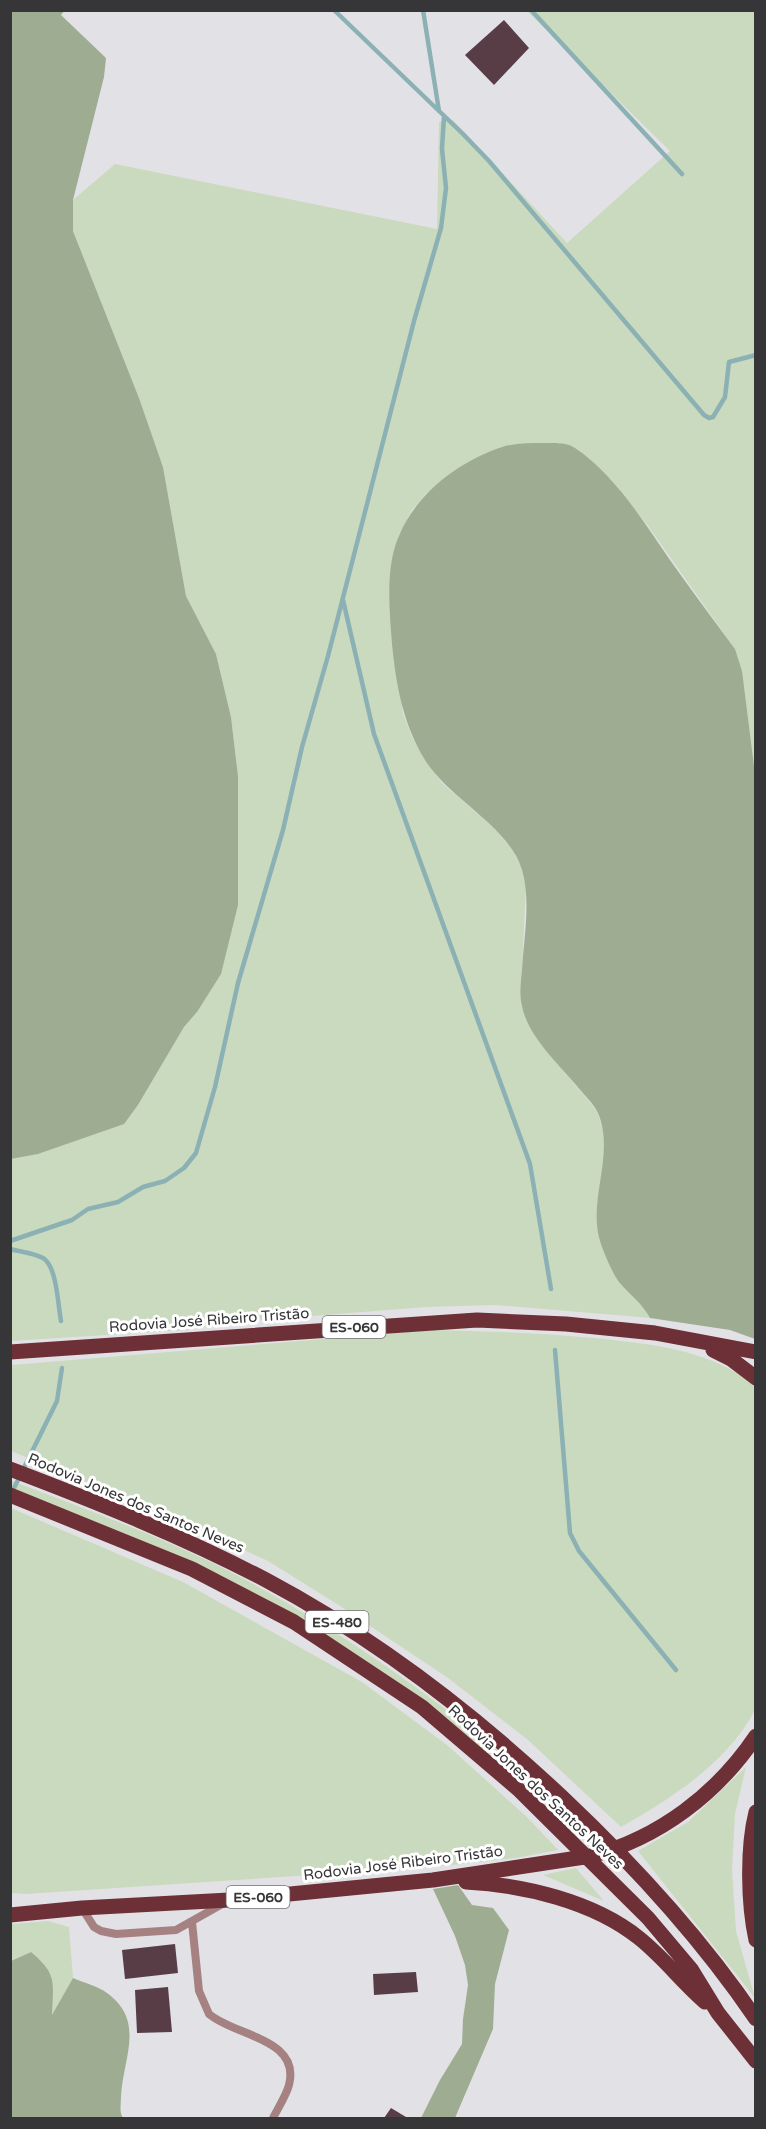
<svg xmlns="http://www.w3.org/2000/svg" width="766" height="2129" font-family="'Varela Round',sans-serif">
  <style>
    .green { fill: #cadabe }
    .forest { fill: #9ead92 }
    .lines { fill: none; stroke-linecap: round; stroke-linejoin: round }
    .stream { stroke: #8bb1b4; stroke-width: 4.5 }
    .building { fill: #583d47 }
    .service { stroke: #a58182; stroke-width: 8 }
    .primary { stroke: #6c3036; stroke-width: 15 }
    .labels { text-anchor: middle; stroke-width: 6; stroke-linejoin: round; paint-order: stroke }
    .shield { fill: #fff; stroke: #727274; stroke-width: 1.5 }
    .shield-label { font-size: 14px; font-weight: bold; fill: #363638 }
    .street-label { font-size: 15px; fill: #363638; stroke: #fff }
  </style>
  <rect width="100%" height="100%" fill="#e2e2e6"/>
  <path class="green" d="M 527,11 L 755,11 L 755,782 L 735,649 L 648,526 L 618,489 L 594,464 L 574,448 L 564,444 L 544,443 L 518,444 L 502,447 L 473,460 L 448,476 L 425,495 L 412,510 L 399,535 L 390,580 L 392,637 L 403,713 L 412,737 L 426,761 L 442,783 L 493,827 L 511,847 L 521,866 L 526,887 L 521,988 L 522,1008 L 545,1048 L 597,1111 L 604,1132 L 605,1152 L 597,1206 L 650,1318 L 495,1305 L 427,1307 L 249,1321 L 187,1330 L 11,1341 L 11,1159 L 38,1154 L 124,1123 L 138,1105 L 184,1027 L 197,1012 L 238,905 L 238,776 L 231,717 L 216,654 L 186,596 L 163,467 L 139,398 L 73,231 L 73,200 L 115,164 L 437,229 L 439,122 L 453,120 L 567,243 L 670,151 Z
    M 433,1330 C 487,1331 541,1333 594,1338 C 651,1344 708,1349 755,1385 L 755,1710 C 727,1763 672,1798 621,1827 L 528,1740 L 448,1678 L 337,1604 L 268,1561 L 158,1511 L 11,1451 L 11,1365 Z
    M 10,1480 C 74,1505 138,1528 200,1557 C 293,1601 382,1660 464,1723 C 505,1755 542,1791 579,1826 L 580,1832 L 577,1834 L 573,1833 L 525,1785 L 459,1729 L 197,1564 L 126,1534 L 11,1489 Z
    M 11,1508 L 183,1582 L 362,1682 L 447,1745 L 527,1817 L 558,1850 L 516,1858 L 433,1867 L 26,1894 L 11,1893 Z
    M 746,1767 L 735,1814 L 732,1869 L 736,1931 L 755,1998 L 638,1851 L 688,1822 Z
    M 576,1868 L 604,1901 L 543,1875 Z
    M 48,1921 L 69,1927 L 73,1978 L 52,2016 L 31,1952 L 11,1961 L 11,1924 Z"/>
  <path class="forest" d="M 65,10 L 61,15 L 106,58 L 104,77 L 73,200 L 73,231 L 139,398 L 163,467 L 186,596 L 216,654 L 231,717 L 238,776 L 238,905 L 221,974 L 197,1012 L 184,1027 L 138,1105 L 124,1124 L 38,1154 L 11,1159 L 10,11 Z
    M 544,443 C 555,443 566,442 575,448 C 614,474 644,522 670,560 C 691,590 713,619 735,649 L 742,671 L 756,782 L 755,1339 L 730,1330 L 650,1318 C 643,1304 629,1294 619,1282 C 612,1272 605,1256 601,1244 C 586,1201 616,1156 598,1113 C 595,1106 588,1099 582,1092 C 563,1068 528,1038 522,1006 C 519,994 521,982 522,969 C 524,937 531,901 522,870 C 509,826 450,800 425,760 C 403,724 396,685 392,644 C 390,617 387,586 392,559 C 402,505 451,464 502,447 C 515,443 530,443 544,443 Z
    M 458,1885 L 472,1905 L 493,1908 L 509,1930 L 495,1984 L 493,2029 L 455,2118 L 421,2118 L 440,2080 L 462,2044 L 463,2019 L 468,1985 L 465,1965 L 455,1936 L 433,1889 Z
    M 31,1952 C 58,1975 53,1982 52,2015 L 73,1978 C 84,1983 98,1986 107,1993 C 146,2021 123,2058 121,2096 C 121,2104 119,2112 123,2118 L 11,2118 L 11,1961 Z"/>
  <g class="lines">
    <path class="stream" d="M 334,10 L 463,134 L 489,161 L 704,415 L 709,418 L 713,417 L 725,397 L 729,362 L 756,355
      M 423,10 L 439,111
      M 531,10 L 682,174
      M 343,600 L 374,734 L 530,1164 L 551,1289
      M 10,1241 L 72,1220 L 88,1209 L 118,1202 L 143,1187 L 165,1181 L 184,1168 L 196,1153 L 215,1087 L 238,983 L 283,830 L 302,747 L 328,656 L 414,321 L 441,228 L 446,188 L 442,149 L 444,116
      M 10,1249 C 21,1252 33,1253 43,1258 C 57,1266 58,1306 61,1321
      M 555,1350 L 570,1533 L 579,1551 L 676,1670
      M 12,1492 L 57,1401 L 62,1368"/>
  </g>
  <path class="building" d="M 504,20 L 529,48 L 494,85 L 465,55 Z
    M 175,1944 L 178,1973 L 125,1979 L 122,1950 Z
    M 416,1972 L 418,1992 L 374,1995 L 373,1974 Z
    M 168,1987 L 172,2032 L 137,2033 L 135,1990 Z
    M 391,2108 L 406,2117 L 405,2118 L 384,2118 Z"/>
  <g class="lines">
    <path class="service" d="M 82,1908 L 94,1927 L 101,1931 L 116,1934 L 176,1930 L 224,1903
      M 192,1922 L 199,1991 L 209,2014 C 234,2036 301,2038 289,2085 C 286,2096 278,2108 273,2118"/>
    <path class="primary" d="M 713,1350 L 731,1359 L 756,1378
      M 10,1352 L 477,1320 L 566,1324 L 655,1333 L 756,1352
      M 10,1469 C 97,1502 184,1537 266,1580 C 375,1638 474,1714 563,1798 C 634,1865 701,1938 756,2019
      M 10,1495 L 192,1569 L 294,1622 L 422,1707 L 518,1789 L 648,1918 L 691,1969 L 718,2013 L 756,2061
      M 756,1812 C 747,1847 748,1904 756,1940
      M 466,1882 C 523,1885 593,1901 639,1938 C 663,1957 682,1982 705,2002
      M 10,1915 L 82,1908 L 229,1900 L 433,1880 L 591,1856 C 659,1838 717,1794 756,1736"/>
  </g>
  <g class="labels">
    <g class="shield">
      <rect x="322.5" y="1316" width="63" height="22" rx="4.5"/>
      <rect x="305.5" y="1611" width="63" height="22" rx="4.5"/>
      <rect x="226.5" y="1886" width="63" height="22" rx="4.5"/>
    </g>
    <g class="shield-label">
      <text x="354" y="1332">ES-060</text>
      <text x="337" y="1627">ES-480</text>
      <text x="258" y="1902">ES-060</text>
    </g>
    <g class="street-label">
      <text transform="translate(209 1320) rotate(-4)" y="5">Rodovia José Ribeiro Tristão</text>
      <text transform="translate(136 1503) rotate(23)" y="5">Rodovia Jones dos Santos Neves</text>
      <text transform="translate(536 1787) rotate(43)" y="5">Rodovia Jones dos Santos Neves</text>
      <text transform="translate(403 1863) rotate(-7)" y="5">Rodovia José Ribeiro Tristão</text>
    </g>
  </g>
  <rect width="766" height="2129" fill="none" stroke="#363638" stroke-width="24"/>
</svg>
